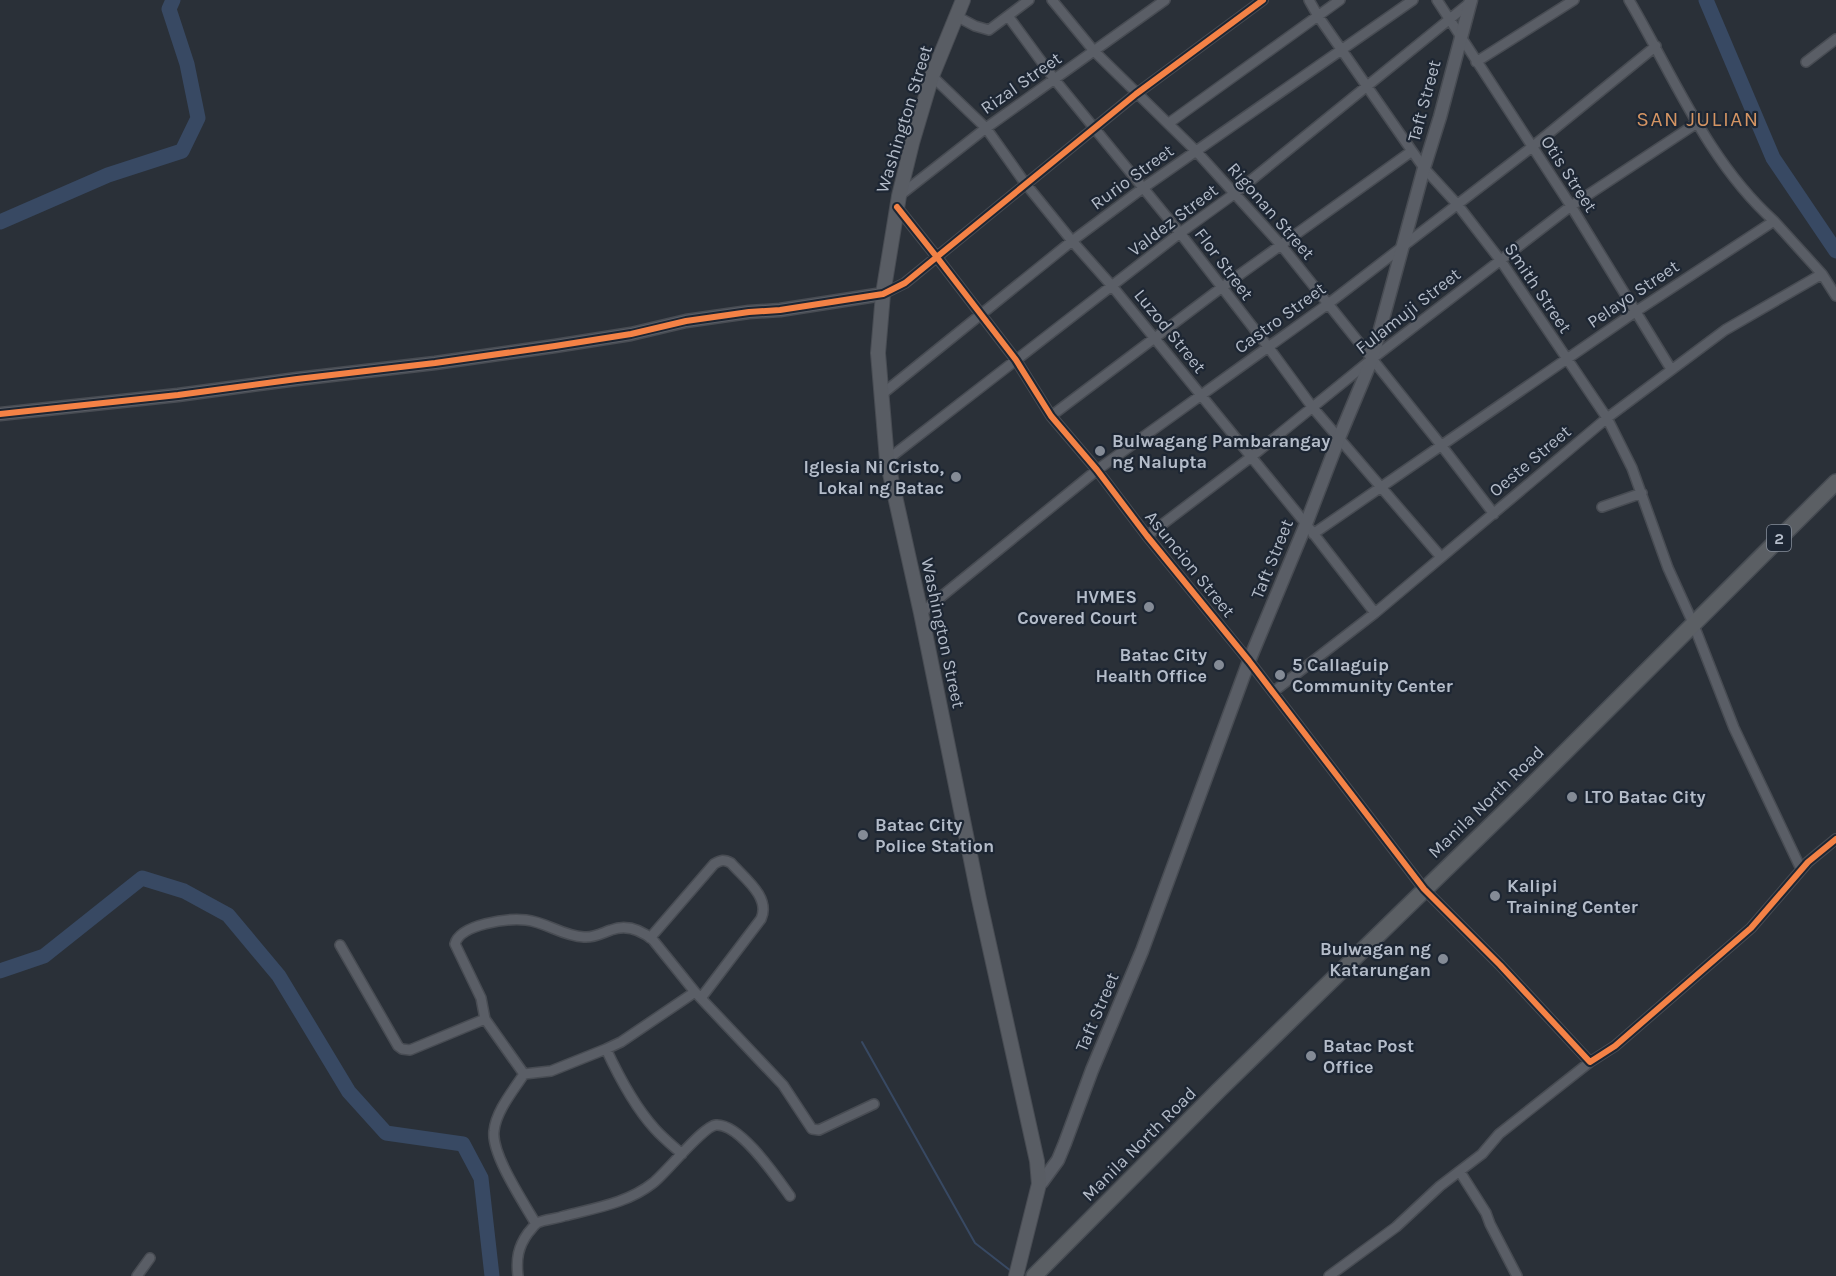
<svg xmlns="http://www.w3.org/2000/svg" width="1836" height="1276" font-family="Karla,sans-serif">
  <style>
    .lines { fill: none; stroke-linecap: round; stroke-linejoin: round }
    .stream { stroke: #384963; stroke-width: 2 }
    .river { stroke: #384963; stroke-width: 15 }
    .minor-casing { stroke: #484c53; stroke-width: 12 }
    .tertiary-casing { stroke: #484c53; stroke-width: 15 }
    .secondary-casing { stroke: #484c53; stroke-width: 16 }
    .trunk-casing { stroke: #474c53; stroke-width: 18 }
    .minor { stroke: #5a5e66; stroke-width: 9 }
    .tertiary { stroke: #5a5e66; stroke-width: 12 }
    .secondary { stroke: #595d64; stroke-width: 14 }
    .trunk { stroke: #5b5f64; stroke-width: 15 }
    .cycleway-casing { stroke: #1d2633; stroke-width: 10 }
    .cycleway { stroke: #f48246; stroke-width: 6 }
    .poi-dot { fill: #848b96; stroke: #1d2633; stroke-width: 2 }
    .labels { text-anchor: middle; stroke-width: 4.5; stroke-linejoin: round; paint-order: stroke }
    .shield { fill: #1d2633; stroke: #878f9c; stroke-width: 1.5 }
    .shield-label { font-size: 16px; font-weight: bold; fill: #b4bcc9 }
    .street-label { font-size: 18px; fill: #b4bcc9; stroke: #1d2633 }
    .poi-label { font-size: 18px; font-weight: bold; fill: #b4bcc9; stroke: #1d2633; text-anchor: start }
    .quarter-label { font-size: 21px; letter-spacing: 1.5px; fill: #d59563; stroke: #1d2633 }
  </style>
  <rect width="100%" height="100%" fill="#2a3038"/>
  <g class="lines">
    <path class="stream" d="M 862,1042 L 975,1243 L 1011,1271"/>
    <path class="river" d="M 1706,0 L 1773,158 L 1836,251
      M 0,222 L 108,175 L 182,151 L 198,118 L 187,64 L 169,9 L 173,0
      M 0,971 L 44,956 L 142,878 L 184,891 L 228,915 L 279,976 L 349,1092 L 386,1133 L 463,1144 L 481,1178 L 492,1276"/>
    <g class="minor-casing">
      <path id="minor" d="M 1052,0 L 1094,51 L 1196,151 L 1281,245 L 1441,445 L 1494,514
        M 1309,0 L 1318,16 L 1412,151 L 1424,168 L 1457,204 L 1501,261 L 1607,418 L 1632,468 L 1668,568 L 1693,623 L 1734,728 L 1801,869
        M 1437,0 L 1571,206 L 1671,369
        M 1629,0 C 1673,75 1708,162 1774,221
        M 956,16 L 975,26 L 989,30 L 1029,0
        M 1008,16 L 1055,80 L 1180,233 L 1269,348 L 1313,408 L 1441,557
        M 1476,62 L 1574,0
        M 1806,62 L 1836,39
        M 932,76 L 986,128 L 1025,183 L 1072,241 L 1112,286 L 1306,524 L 1375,613
        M 1169,123 L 1340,0
        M 899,196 L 986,128 L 1165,0
        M 897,207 L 936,256 L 1016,360 L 1051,416 L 1097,470 L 1147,536 L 1249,661 L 1424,889 L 1500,965 L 1590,1062 L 1615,1046 L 1751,928 L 1808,862 L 1836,839
        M 883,294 L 905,283 L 1136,94 L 1263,0
        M 881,395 L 1072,241 L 1143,188 L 1413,0
        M 1051,416 L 1221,288 L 1412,151
        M 887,460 L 1180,233 L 1234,194 L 1472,1
        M 1602,507 L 1642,493
        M 1313,534 L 1635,312 L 1774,221 L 1822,274 L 1836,296
        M 1147,536 L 1251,457 L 1372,359 L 1571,206 L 1697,123
        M 921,613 L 1097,470 L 1328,304 L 1532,147 L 1656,46
        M 1273,692 L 1375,613 L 1607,418 L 1725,330 L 1822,274
        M 650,938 L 714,864 C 721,860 724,859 731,863 C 744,878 771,897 761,919 L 701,998
        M 340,945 L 398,1046 L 402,1049 L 410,1050 L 485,1019
        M 606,1049 C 619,1077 634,1106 655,1129 C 663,1138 673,1146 682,1154
        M 524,1074 L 551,1071 L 606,1049 L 621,1042 L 695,992
        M 1460,1172 L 1486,1213 L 1490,1224 L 1517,1276
        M 536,1224 C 524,1203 491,1154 494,1131 C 496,1111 513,1091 524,1074 L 485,1019 L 481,998 L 455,944 C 460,924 508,918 526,920 C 546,922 562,936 584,937 C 594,938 602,933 611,930 C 627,924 641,930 653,940 L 695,992 L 783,1085 L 812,1129 L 819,1130 L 874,1104
        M 137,1276 L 150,1258
        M 518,1276 C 516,1259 518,1247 528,1233 C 531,1230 534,1225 537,1223 C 545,1219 556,1219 564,1216 C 595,1208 628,1203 653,1183 C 667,1172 703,1126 716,1125 C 740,1123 777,1178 790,1196
        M 1329,1276 L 1396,1227 L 1440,1186 L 1482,1154 L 1499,1134 L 1590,1062"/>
    </g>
    <g class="tertiary-casing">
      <path id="tertiary" d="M 0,414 L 178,395 L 297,379 L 435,363 L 555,346 L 631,334 L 686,321 L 749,312 L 780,310 L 883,294
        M 1039,1184 L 1042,1182 L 1058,1160 L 1065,1143 L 1092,1070 L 1142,951 L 1249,661 L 1306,524 L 1339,438 L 1372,359 L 1424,168 L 1440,117 L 1471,0"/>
    </g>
    <g class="secondary-casing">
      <path id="secondary" d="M 963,0 L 932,76 L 912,143 L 899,196 L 883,294 L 878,353 L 887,460 L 921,613 L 979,899 L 1037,1161 L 1039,1184 L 1016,1276"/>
    </g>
    <g class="trunk-casing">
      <path id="trunk" d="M 1034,1276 L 1219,1090 L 1525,792 L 1836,482"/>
    </g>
    <use href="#minor" class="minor"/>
    <use href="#tertiary" class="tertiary"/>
    <use href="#secondary" class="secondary"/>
    <use href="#trunk" class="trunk"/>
    <g class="cycleway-casing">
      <path id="cycleway" d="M 897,207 L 936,256 L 1016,360 L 1051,416 L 1097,470 L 1147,536 L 1249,661 L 1424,889 L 1500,965 L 1590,1062 L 1615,1046 L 1751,928 L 1808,862 L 1836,839
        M 0,414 L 178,395 L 297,379 L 435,363 L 555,346 L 631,334 L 686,321 L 749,312 L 780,310 L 883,294 L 905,283 L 1136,94 L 1263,0"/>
    </g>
    <use href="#cycleway" class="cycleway"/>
  </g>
  <g class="poi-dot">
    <circle cx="1100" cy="451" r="6"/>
    <circle cx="956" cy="477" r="6"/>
    <circle cx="1149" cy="607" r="6"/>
    <circle cx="1219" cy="665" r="6"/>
    <circle cx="1280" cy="675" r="6"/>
    <circle cx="1572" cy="797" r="6"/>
    <circle cx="863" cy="835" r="6"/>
    <circle cx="1495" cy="896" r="6"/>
    <circle cx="1443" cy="959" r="6"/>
    <circle cx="1311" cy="1056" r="6"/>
  </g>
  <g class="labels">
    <rect class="shield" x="1767" y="525" width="24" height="26" rx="4.5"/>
    <g class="shield-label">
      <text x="1779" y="544">2</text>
    </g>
    <g class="street-label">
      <text transform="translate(1021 83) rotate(-35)" y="6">Rizal Street</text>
      <text transform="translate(1424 101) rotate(-75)" y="6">Taft Street</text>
      <text transform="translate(904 119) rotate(-73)" y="6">Washington Street</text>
      <text transform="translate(1569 174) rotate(57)" y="6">Otis Street</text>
      <text transform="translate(1132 177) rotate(-36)" y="6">Rurio Street</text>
      <text transform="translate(1271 211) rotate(49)" y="6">Rigonan Street</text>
      <text transform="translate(1173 220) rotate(-37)" y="6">Valdez Street</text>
      <text transform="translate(1224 264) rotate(53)" y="6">Flor Street</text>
      <text transform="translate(1538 288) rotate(56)" y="6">Smith Street</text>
      <text transform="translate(1633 294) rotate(-34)" y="6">Pelayo Street</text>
      <text transform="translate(1408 311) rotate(-38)" y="6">Fulamuji Street</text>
      <text transform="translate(1280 318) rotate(-36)" y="6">Castro Street</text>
      <text transform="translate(1170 331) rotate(51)" y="6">Luzod Street</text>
      <text transform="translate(1530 461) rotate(-40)" y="6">Oeste Street</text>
      <text transform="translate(1272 559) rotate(-68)" y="6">Taft Street</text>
      <text transform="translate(1190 564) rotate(51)" y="6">Asuncion Street</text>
      <text transform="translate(943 633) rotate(78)" y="6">Washington Street</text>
      <text transform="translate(1486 802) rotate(-44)" y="6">Manila North Road</text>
      <text transform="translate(1097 1012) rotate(-67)" y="6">Taft Street</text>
      <text transform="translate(1139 1144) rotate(-45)" y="6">Manila North Road</text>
    </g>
    <g class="poi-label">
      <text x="1112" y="447">Bulwagang Pambarangay<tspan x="1112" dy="21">ng Nalupta</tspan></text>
      <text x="944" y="473" text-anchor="end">Iglesia Ni Cristo,<tspan x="944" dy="21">Lokal ng Batac</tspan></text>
      <text x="1137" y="603" text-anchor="end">HVMES<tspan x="1137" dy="21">Covered Court</tspan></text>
      <text x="1207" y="661" text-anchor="end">Batac City<tspan x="1207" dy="21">Health Office</tspan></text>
      <text x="1292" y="671">5 Callaguip<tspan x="1292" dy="21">Community Center</tspan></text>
      <text x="1584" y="803">LTO Batac City</text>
      <text x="875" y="831">Batac City<tspan x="875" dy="21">Police Station</tspan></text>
      <text x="1507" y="892">Kalipi<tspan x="1507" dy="21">Training Center</tspan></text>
      <text x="1431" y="955" text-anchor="end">Bulwagan ng<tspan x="1431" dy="21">Katarungan</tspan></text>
      <text x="1323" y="1052">Batac Post<tspan x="1323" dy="21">Office</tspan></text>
    </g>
    <g class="quarter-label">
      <text x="1698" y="126">SAN JULIAN</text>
    </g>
  </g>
</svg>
